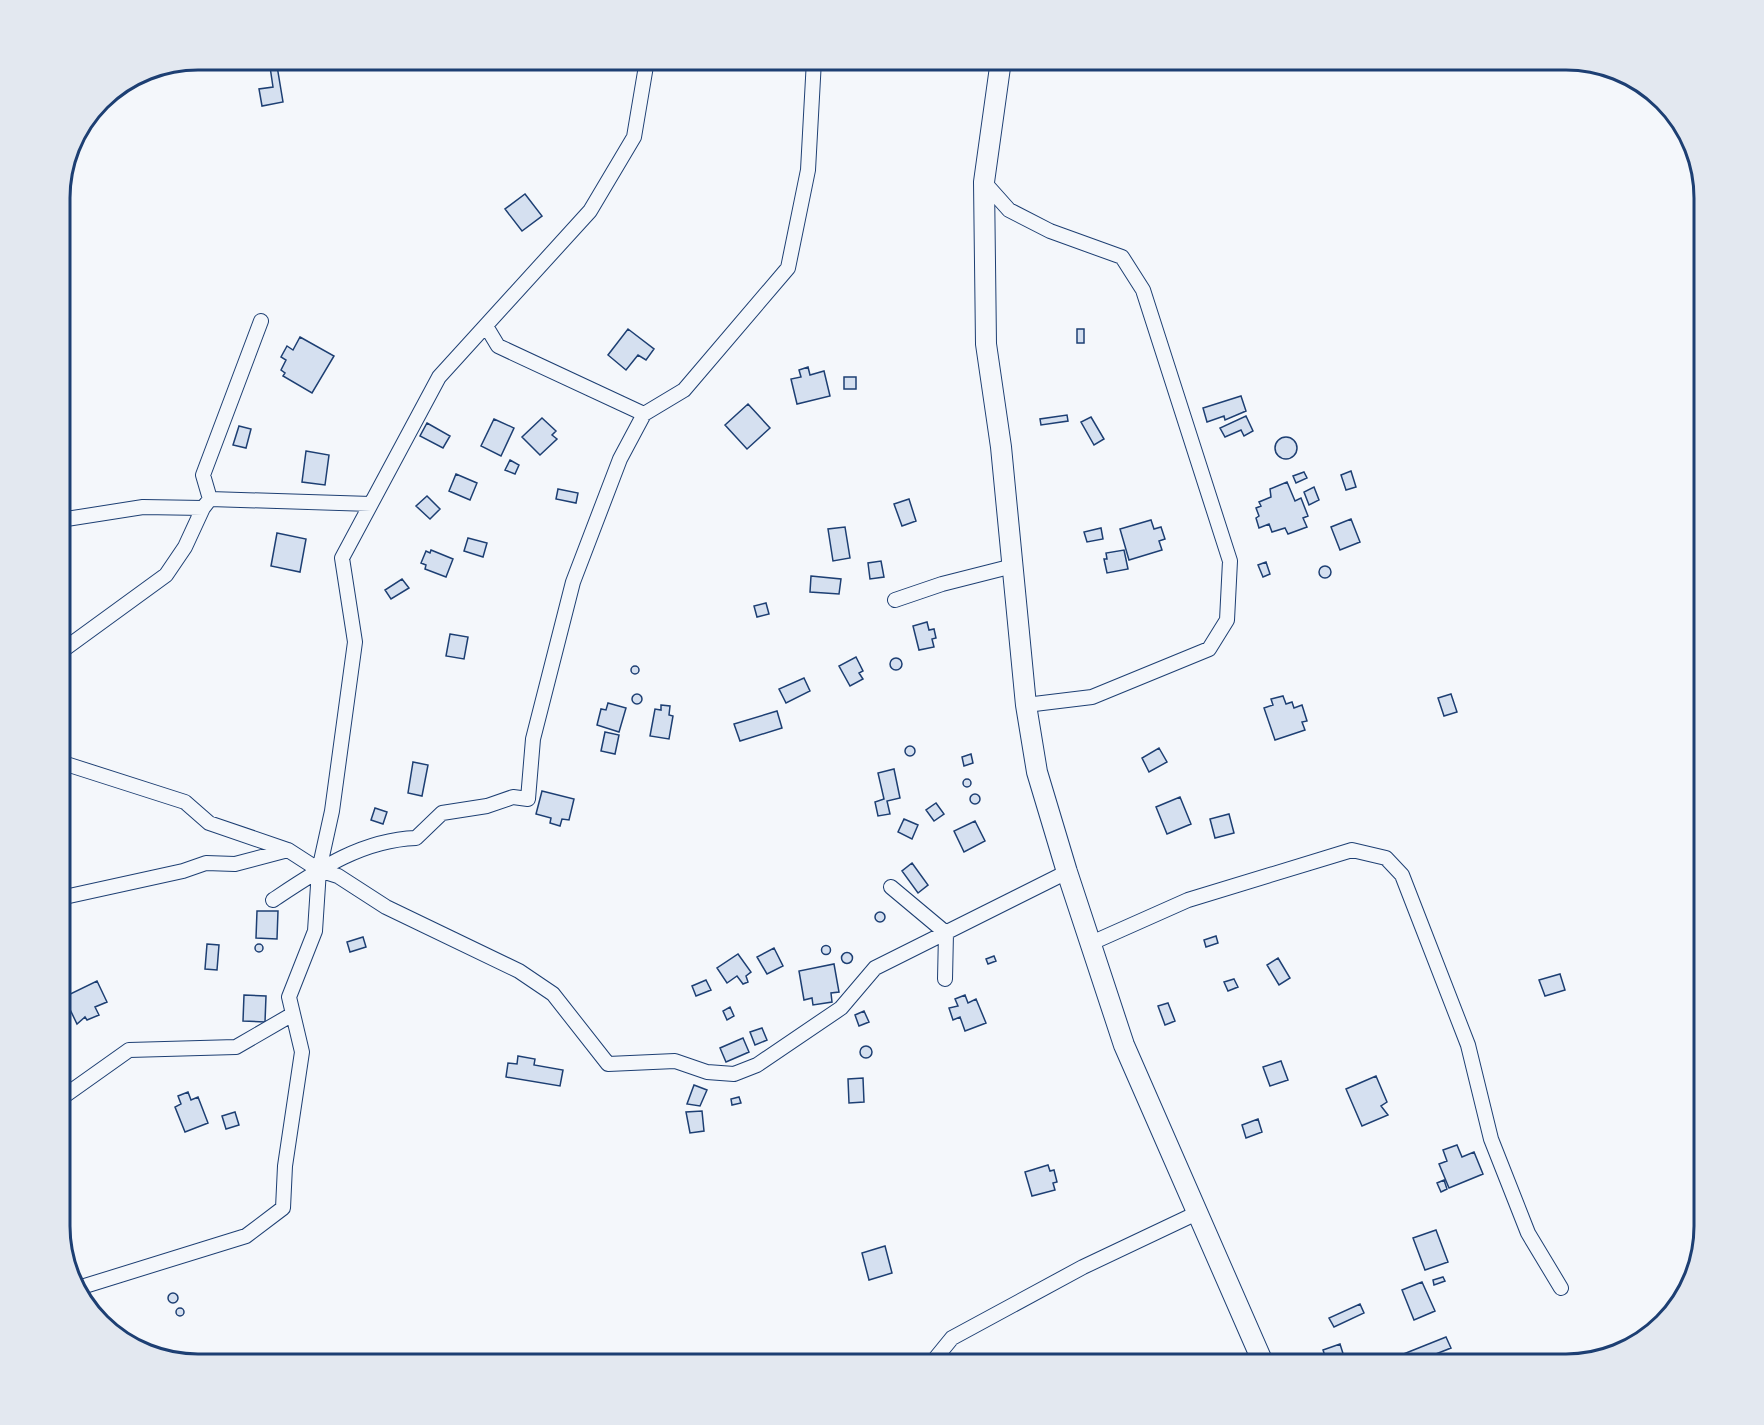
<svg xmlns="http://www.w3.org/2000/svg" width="1764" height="1425" font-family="'DejaVu Sans',sans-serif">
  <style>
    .building { fill: #d5e0f0; stroke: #1d3f73; stroke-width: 1.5 }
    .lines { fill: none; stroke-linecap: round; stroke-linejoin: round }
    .street-casing { stroke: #1d3f73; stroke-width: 16 }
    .secondary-casing { stroke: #1d3f73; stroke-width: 22 }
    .street { stroke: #f4f7fb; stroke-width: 14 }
    .secondary { stroke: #f4f7fb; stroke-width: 20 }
    .rim { fill: none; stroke: #1d3f73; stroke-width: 3 }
  </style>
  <rect width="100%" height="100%" fill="#f4f7fb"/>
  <path class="building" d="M 269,60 L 276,60 L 283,102 L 262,106 L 259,89 L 273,87 Z
    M 525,194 L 542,216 L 522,231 L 505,209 Z
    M 628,329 L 654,349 L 646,360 L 638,355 L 626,370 L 608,355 Z
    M 1077,329 L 1084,329 L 1084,343 L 1077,343 Z
    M 300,337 L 334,356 L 312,393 L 283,376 L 285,373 L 281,370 L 286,360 L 281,357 L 287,346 L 293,350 Z
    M 808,367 L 810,375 L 824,371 L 830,396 L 797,404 L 791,379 L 801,377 L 799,370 Z
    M 844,377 L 856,377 L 856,389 L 844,389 Z
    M 1241,396 L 1246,411 L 1225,420 L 1224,416 L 1207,422 L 1203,408 Z
    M 748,404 L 770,428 L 747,449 L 725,425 Z
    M 1067,415 L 1068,421 L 1041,425 L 1040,419 Z
    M 1246,416 L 1253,431 L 1244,436 L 1241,430 L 1225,437 L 1220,428 Z
    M 1091,417 L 1104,439 L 1094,445 L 1081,422 Z
    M 542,418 L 556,431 L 552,435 L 557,439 L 540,455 L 522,437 Z
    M 494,419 L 514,428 L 501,456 L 481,446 Z
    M 427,423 L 450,436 L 443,448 L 420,436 Z
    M 239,426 L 251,429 L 246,448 L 233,445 Z
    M1275 448a11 11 0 1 1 22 0a11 11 0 1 1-22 0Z
    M 306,451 L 329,455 L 325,485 L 302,482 Z
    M 510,460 L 519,465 L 515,474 L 505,470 Z
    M 1351,471 L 1356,487 L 1346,490 L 1341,475 Z
    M 1304,472 L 1307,478 L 1296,483 L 1293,476 Z
    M 456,474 L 477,483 L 470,500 L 449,491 Z
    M 1287,482 L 1295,501 L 1301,498 L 1308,516 L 1303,518 L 1307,527 L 1288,534 L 1285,528 L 1272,532 L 1269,524 L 1259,528 L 1256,518 L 1259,516 L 1256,508 L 1261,506 L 1259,502 L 1271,497 L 1270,489 Z
    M 1314,487 L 1319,500 L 1309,505 L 1304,492 Z
    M 558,489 L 578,493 L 576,503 L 556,499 Z
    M 427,496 L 440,509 L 430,519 L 416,506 Z
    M 909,499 L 916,521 L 902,526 L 894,504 Z
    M 1351,519 L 1360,542 L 1340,550 L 1331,527 Z
    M 1151,520 L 1154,529 L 1161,527 L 1165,539 L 1159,541 L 1162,550 L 1129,560 L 1120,529 Z
    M 845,527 L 850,558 L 833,561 L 828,529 Z
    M 1101,528 L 1103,539 L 1087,542 L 1084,532 Z
    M 277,533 L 306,539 L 300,572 L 271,566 Z
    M 468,538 L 487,543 L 483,557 L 464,551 Z
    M 431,550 L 453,559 L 446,577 L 425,569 L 426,565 L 421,563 L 426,551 L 430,553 Z
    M 1124,550 L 1128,569 L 1107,573 L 1104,559 L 1107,559 L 1106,553 Z
    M 881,561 L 884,577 L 870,579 L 868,563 Z
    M 1266,562 L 1270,574 L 1263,577 L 1258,565 Z
    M1319 572a6 6 0 1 1 12 0a6 6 0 1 1-12 0Z
    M 811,576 L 841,579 L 839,594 L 810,592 Z
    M 402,579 L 409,588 L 391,599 L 385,590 Z
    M 766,603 L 769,614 L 757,617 L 754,606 Z
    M 927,622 L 929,630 L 934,629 L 936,638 L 932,639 L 934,647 L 919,650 L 913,626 Z
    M 450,634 L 468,637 L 464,659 L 446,656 Z
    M 856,657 L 863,671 L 859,673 L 863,679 L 850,686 L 839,666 Z
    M890 664a6 6 0 1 1 12 0a6 6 0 1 1-12 0Z
    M631 670a4 4 0 1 1 8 0a4 4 0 1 1-8 0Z
    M 804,678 L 810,691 L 786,703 L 779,689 Z
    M632 699a5 5 0 1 1 10 0a5 5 0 1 1-10 0Z
    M 1451,694 L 1457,712 L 1444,716 L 1438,698 Z
    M 1283,696 L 1286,704 L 1292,702 L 1294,708 L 1302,705 L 1307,721 L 1302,722 L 1305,730 L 1275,740 L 1264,708 L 1273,705 L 1271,699 Z
    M 608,703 L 626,708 L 619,732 L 597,725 L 601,709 L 606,710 Z
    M 661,705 L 670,706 L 669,715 L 673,716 L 669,739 L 650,736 L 655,709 L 661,710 Z
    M 777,711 L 782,728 L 740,741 L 734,724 Z
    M 605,732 L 619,735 L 615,754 L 601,751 Z
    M905 751a5 5 0 1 1 10 0a5 5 0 1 1-10 0Z
    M 1159,748 L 1167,762 L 1149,772 L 1142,758 Z
    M 971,754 L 973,763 L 964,766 L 962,757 Z
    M 413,762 L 428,765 L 422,796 L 408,793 Z
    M 894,769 L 900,798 L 887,801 L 890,814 L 878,816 L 875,802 L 884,799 L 878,773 Z
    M963 783a4 4 0 1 1 8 0a4 4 0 1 1-8 0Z
    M 542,791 L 574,799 L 569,820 L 562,819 L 560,826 L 550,823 L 551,818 L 536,814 Z
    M970 799a5 5 0 1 1 10 0a5 5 0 1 1-10 0Z
    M 1180,797 L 1191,824 L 1167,834 L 1156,807 Z
    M 936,803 L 944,814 L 934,821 L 926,810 Z
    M 375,808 L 387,812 L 383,824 L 371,820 Z
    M 1229,814 L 1234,833 L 1215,838 L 1210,819 Z
    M 904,819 L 918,825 L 912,839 L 898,832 Z
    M 975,821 L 985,841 L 964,852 L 954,831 Z
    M 912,863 L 928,885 L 918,893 L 902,871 Z
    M 257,911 L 278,911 L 277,939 L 256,938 Z
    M875 917a5 5 0 1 1 10 0a5 5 0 1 1-10 0Z
    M 1216,936 L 1218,943 L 1206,947 L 1204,940 Z
    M 363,937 L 366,947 L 350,952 L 347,942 Z
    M 207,944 L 219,945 L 217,970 L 205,969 Z
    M255 948a4 4 0 1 1 8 0a4 4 0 1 1-8 0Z
    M821.5 950a4.5 4.5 0 1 1 9 0a4.5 4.5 0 1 1-9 0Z
    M 774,948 L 783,966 L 767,974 L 757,957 Z
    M841.5 958a5.5 5.5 0 1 1 11 0a5.5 5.5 0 1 1-11 0Z
    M 738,954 L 751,972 L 746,976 L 748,982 L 743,984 L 737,976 L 727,983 L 717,968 Z
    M 994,956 L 996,961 L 988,964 L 986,959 Z
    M 1278,958 L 1290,978 L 1279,985 L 1267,965 Z
    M 834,964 L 839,992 L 831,993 L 832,1002 L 813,1005 L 812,998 L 804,1000 L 799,971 Z
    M 1560,974 L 1565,990 L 1545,996 L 1539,980 Z
    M 1234,979 L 1238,987 L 1228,991 L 1224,982 Z
    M 706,980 L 711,990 L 696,996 L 692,986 Z
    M 97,981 L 107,1002 L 95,1007 L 99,1015 L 87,1020 L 85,1017 L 77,1024 L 64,997 Z
    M 244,995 L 266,996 L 265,1022 L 243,1021 Z
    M 965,995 L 968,1003 L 976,999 L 986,1023 L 965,1031 L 960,1017 L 953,1020 L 949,1008 L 958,1006 L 955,999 Z
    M 1168,1003 L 1175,1021 L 1165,1025 L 1158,1006 Z
    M 730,1007 L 734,1016 L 727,1020 L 723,1011 Z
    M 864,1011 L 869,1022 L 859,1026 L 855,1015 Z
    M 762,1028 L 767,1040 L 755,1045 L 750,1032 Z
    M 743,1038 L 749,1052 L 726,1062 L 720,1048 Z
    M860 1052a6 6 0 1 1 12 0a6 6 0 1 1-12 0Z
    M 518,1056 L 535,1059 L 534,1065 L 563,1070 L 560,1086 L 506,1077 L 508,1063 L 517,1064 Z
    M 1281,1061 L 1288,1080 L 1270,1086 L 1263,1067 Z
    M 1376,1076 L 1387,1102 L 1381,1106 L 1388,1115 L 1362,1126 L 1346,1089 Z
    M 863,1078 L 864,1102 L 849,1103 L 848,1079 Z
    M 694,1085 L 707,1090 L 700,1106 L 687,1104 Z
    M 188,1092 L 191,1100 L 198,1097 L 208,1123 L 185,1132 L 175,1107 L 181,1104 L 178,1096 Z
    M 739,1097 L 741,1103 L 732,1105 L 731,1099 Z
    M 702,1111 L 704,1131 L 690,1133 L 686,1112 Z
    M 235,1112 L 239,1125 L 226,1129 L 222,1116 Z
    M 1258,1119 L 1262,1132 L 1246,1138 L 1242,1125 Z
    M 1457,1145 L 1462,1157 L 1474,1152 L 1483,1174 L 1449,1188 L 1439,1164 L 1447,1161 L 1443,1150 Z
    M 1048,1165 L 1050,1171 L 1054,1170 L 1057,1182 L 1053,1183 L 1055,1190 L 1032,1196 L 1025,1172 Z
    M 1444,1180 L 1447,1189 L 1441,1192 L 1437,1183 Z
    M 1436,1230 L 1448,1262 L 1425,1270 L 1413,1238 Z
    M 885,1246 L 892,1273 L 869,1280 L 862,1253 Z
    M 1443,1277 L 1445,1281 L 1434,1285 L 1433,1280 Z
    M 1422,1282 L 1435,1311 L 1414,1320 L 1402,1290 Z
    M168 1298a5 5 0 1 1 10 0a5 5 0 1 1-10 0Z
    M 1360,1304 L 1364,1313 L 1334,1327 L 1329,1318 Z
    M176 1312a4 4 0 1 1 8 0a4 4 0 1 1-8 0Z
    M 1446,1337 L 1451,1348 L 1408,1365 L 1376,1365 Z
    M 1340,1344 L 1346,1363 L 1356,1359 L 1358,1365 L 1328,1365 L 1323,1350 Z"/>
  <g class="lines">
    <g class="street-casing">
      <path id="street" d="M 984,182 L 1009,210 L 1050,231 L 1122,257 L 1143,290 L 1230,561 L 1227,620 L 1209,649 L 1092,697 L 1026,705
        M 261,321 L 203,475 L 210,499 L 371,504
        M 486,326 L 498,346 L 644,414 L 684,390 L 788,268 L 808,170 L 814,60
        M 60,520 L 143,507 L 203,508
        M 895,600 L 942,584 L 1013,566
        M 60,649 L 63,650 L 166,575 L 185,547 L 203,508 L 210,499
        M 60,762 L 185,802 L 209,823 L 288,850
        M 891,887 L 946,933 L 945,979
        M 60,898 L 183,871 L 206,863 L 235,864 L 288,850 L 319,870 L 338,876 L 386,907 L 519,971 L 553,994 L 608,1064 L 675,1061 L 707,1072 L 734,1074 L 757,1065 L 841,1008 L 875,968 L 1067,872
        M 273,900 C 318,870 361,840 416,838 L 442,813 L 487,806 L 513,797 L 528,799 L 533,739 L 573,582 L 620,459 L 644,414
        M 1089,944 L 1188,900 L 1352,850 L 1386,858 L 1402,875 L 1468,1045 L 1491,1139 L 1528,1233 L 1561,1288
        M 60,1099 L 129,1050 L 236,1047 L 293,1014
        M 75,1289 L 246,1236 L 283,1208 L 285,1166 L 302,1052 L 289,997 L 315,931 L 319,870 L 332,811 L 355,642 L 342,558 L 439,377 L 590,211 L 634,137 L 647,60
        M 930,1365 L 952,1338 L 1083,1267 L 1197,1213"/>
    </g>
    <g class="secondary-casing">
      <path id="secondary" d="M 1001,60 L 984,182 L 986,344 L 1001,447 L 1026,705 L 1037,772 L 1067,872 L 1124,1045 L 1264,1365"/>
    </g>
    <use href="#street" class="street"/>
    <use href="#secondary" class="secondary"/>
  </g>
  <path d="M0 0H1764V1425H0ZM198 70H1566A128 128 0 0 1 1694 198V1226A128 128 0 0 1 1566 1354H198A128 128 0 0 1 70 1226V198A128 128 0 0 1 198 70Z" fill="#e3e8f0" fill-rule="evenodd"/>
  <path class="rim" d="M198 70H1566A128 128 0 0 1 1694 198V1226A128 128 0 0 1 1566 1354H198A128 128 0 0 1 70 1226V198A128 128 0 0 1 198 70Z"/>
</svg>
